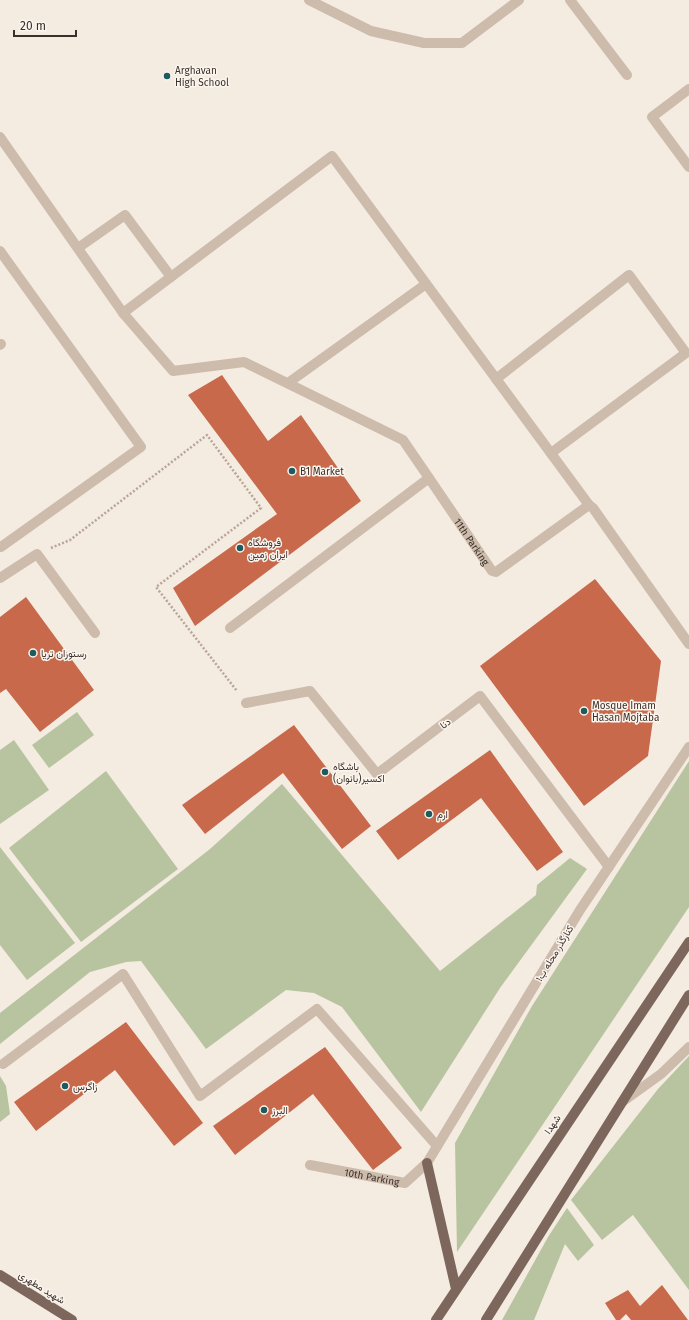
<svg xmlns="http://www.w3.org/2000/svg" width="689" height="1320" font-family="'Fira Sans',Vazirmatn,sans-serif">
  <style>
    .green { fill: #b8c4a0 }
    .building { fill: #c8694b }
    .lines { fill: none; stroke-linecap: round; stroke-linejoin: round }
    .path { stroke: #b9a596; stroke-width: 2.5; stroke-dasharray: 2 2; stroke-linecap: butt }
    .minor { stroke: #cdbbac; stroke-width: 10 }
    .major { stroke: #7d675c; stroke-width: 10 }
    .poi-dot { fill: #1f5a5e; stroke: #fbf5ee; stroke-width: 1.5 }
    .labels { text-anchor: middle; stroke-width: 3; stroke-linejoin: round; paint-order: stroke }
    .poi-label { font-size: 10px; fill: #3b302b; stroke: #fbf5ee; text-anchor: start }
    .street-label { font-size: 10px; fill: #3b302b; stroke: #fbf5ee }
  </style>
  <rect width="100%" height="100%" fill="#f4ebe1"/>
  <path class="green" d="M 77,712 L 94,735 L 49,768 L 32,745 Z
    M 14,740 L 49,790 L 0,824 L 0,750 Z
    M 689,761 L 689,907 L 457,1252 L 455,1143 L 532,1006 Z
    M 106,771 L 178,869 L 81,942 L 9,848 Z
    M 282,784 L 440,971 L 536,895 L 537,885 L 570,858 L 587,869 L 500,988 L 421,1112 L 342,1007 L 314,993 L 286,990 L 206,1049 L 141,961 L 126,962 L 90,972 L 0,1044 L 0,1013 L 210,849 Z
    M 0,847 L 75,943 L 27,980 L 0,945 Z
    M 689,1056 L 689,1290 L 633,1215 L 602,1240 L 571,1200 L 658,1089 Z
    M 0,1076 L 6,1086 L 10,1114 L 0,1122 Z
    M 567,1208 L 594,1245 L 578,1261 L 565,1244 L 534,1320 L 502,1320 L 548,1237 Z"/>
  <path class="building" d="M 222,375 L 268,441 L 301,415 L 361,501 L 195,626 L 173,588 L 277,514 L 188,395 Z
    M 595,579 L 661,661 L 648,756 L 584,806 L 480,666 Z
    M 26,597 L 94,690 L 40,732 L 6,689 L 0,693 L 0,617 Z
    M 294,725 L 371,826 L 342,849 L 283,773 L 205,834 L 182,805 Z
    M 490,750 L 563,852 L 537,871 L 481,798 L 398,860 L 376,831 Z
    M 126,1022 L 203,1123 L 174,1146 L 115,1070 L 36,1131 L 14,1102 Z
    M 325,1047 L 402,1148 L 373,1170 L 313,1094 L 235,1155 L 213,1126 Z
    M 662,1285 L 688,1320 L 631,1320 L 626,1314 L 620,1320 L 616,1320 L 605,1303 L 628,1290 L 640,1306 Z"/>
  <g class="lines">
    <path class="path" d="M 51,548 L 70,540 L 207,435 L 261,508 L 156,587 L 237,691"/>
    <g class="minor">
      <path d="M 309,0 L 371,31 L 424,43 L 462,43 L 519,0"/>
      <path d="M 570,0 L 627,75"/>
      <path d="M 689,89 L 652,117 L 689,167"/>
      <path d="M 0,137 L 123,313 L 173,371 L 244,362 L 403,440 L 429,478"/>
      <path d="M 78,248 L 125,215 L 171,277"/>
      <path d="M 0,251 L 141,447 L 1,547"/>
      <path d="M 123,313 L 332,156 L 589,505"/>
      <path d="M 0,345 L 1,344"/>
      <path d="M 496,379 L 629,275 L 686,353 L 551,453"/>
      <path d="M 288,383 L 426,284"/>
      <path d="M 0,578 L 37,554 L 95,633"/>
      <path id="s1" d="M 230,628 L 429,478 L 492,571 L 496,572 L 589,505 L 593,508 L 689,644"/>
      <path d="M 246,703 L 310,691 L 377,774 L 480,696 L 609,867"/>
      <path d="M 3,1064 L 123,974 L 200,1096 L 317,1009 L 437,1146"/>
      <path d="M 622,1102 L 661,1074 L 689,1047"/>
      <path id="s2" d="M 310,1165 L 405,1183 L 427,1163 L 580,910 L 689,747"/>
    </g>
    <path class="major" d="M 427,1163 L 456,1289
      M 0,1275 L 72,1320
      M 436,1320 L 689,942
      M 486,1320 L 689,995"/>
  </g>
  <g class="poi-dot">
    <circle cx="167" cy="76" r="4"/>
    <circle cx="292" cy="471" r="4"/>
    <circle cx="240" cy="548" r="4"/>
    <circle cx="33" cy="653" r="4"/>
    <circle cx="584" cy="711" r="4"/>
    <circle cx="325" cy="772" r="4"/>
    <circle cx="429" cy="814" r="4"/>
    <circle cx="65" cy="1086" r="4"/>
    <circle cx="264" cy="1110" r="4"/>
  </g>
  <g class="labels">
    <g class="poi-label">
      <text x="175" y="74">Arghavan<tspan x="175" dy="12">High School</tspan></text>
      <text x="300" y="475">B1 Market</text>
      <text x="248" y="546">فروشگاه<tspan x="248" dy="12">ایران زمین</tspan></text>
      <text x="41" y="657">رستوران تریا</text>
      <text x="592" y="709">Mosque Imam<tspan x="592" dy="12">Hasan Mojtaba</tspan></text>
      <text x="333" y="770">باشگاه<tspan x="333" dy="12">اکسیر(بانوان)</tspan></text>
      <text x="437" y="818">ارم</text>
      <text x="73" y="1090">زاگرس</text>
      <text x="272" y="1114">البرز</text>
    </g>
    <g class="street-label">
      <text dy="4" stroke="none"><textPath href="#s1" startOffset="326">11th Parking</textPath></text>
      <text transform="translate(445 723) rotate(-37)" y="4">دنا</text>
      <text transform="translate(554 953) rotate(-59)" y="4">کنارگذر محله ب۱</text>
      <text transform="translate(552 1124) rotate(-56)" y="4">شهدا</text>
      <text dy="4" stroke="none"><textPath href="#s2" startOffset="63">10th Parking</textPath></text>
      <text transform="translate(42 1287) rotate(32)" y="4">شهید مطهری</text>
    </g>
  </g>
  <path d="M14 30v6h62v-6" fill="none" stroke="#3b302b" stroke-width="2"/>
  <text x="20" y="30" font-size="12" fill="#3b302b" stroke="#fbf5ee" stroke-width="3" paint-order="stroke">20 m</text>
</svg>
